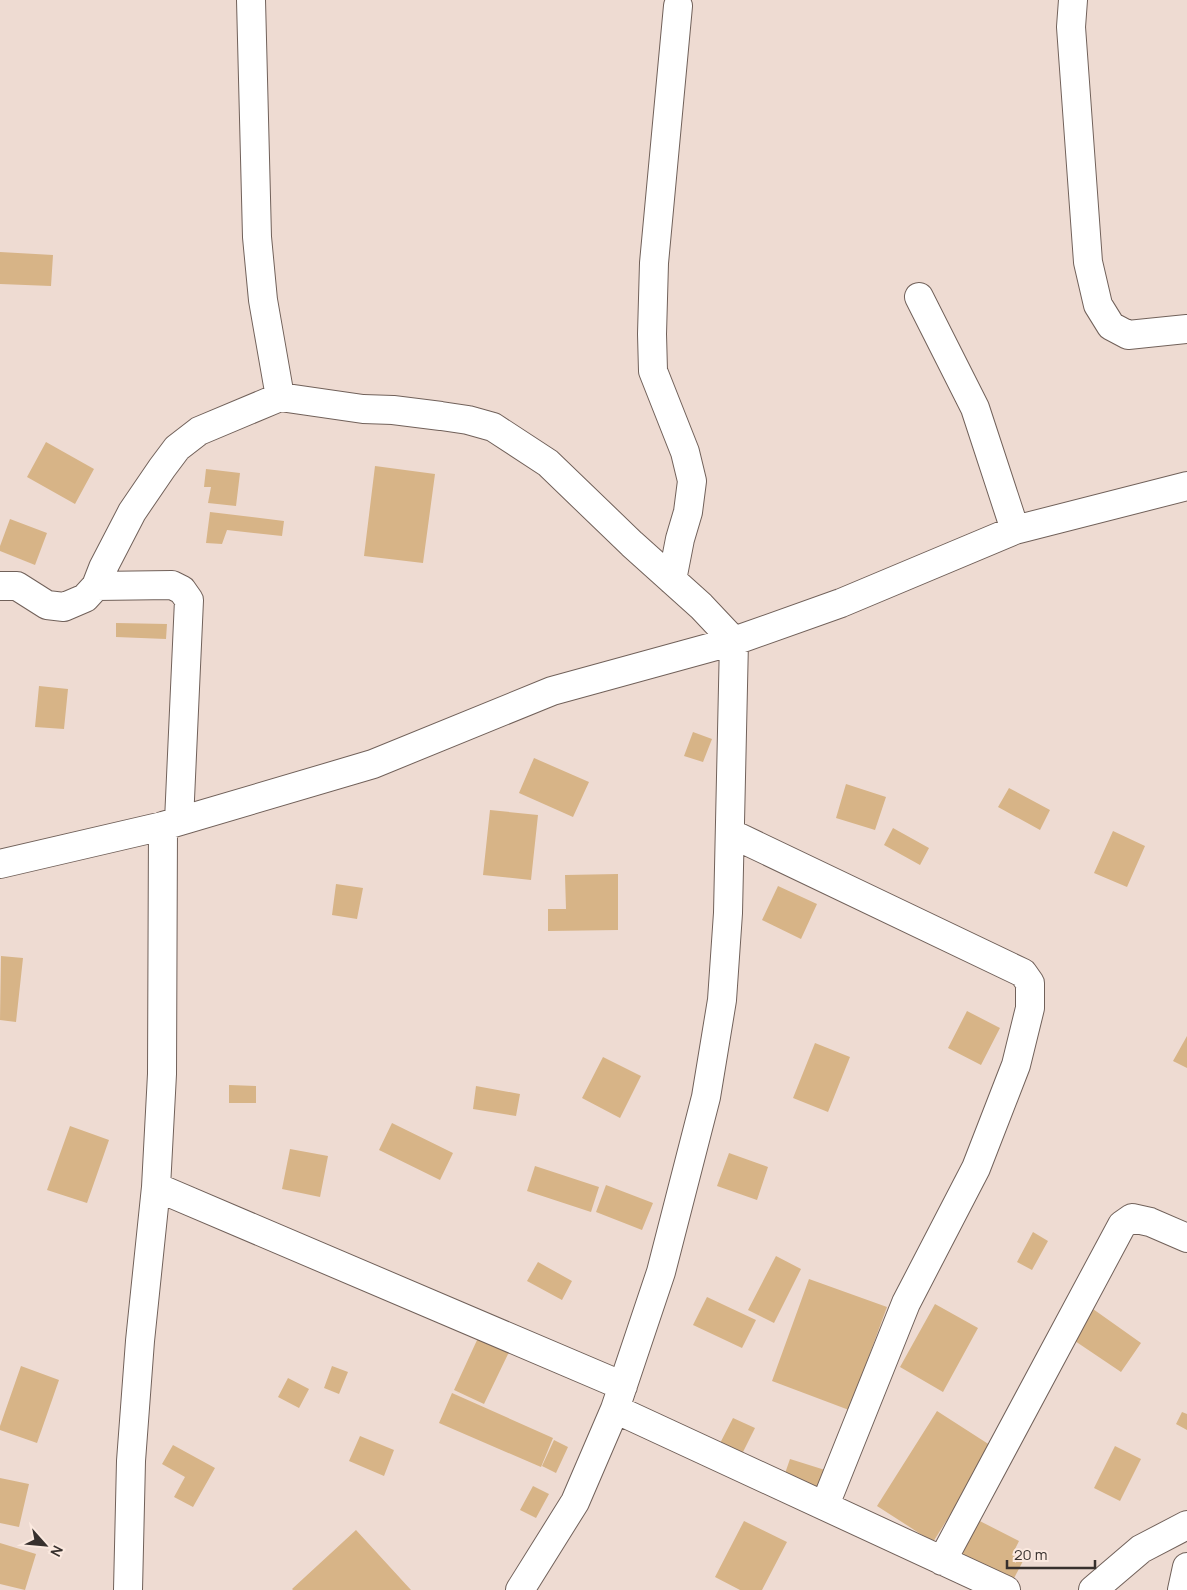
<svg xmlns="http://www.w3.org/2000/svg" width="1187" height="1590" font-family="Manrope,sans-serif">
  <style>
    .building { fill: #d7b487 }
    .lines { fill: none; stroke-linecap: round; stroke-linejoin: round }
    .minor-casing { stroke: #71615a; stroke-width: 30 }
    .minor { stroke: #fff; stroke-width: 28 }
  </style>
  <rect width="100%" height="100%" fill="#eedbd2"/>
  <path class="building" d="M 0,252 L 53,255 L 51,286 L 0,284 Z
    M 46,442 L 94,469 L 75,504 L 27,477 Z
    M 375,466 L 435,474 L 423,563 L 364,556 Z
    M 206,469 L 240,473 L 236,506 L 208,503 L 211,487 L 204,487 Z
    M 210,512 L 284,521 L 282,536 L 227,530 L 222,544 L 206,543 Z
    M 10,519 L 47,533 L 35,565 L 0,551 L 0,546 Z
    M 116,623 L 167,624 L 166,639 L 116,637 Z
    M 39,686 L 68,689 L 64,729 L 35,727 Z
    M 693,732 L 712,739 L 703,762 L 684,756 Z
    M 534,758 L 589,782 L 573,817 L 519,793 Z
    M 846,784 L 886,797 L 875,830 L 836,818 Z
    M 1009,788 L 1050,810 L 1040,830 L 998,807 Z
    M 490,810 L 538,815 L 531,880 L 483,875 Z
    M 893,828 L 929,848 L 920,865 L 884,845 Z
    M 1113,831 L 1145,846 L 1127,887 L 1094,873 Z
    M 618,874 L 618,930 L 548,931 L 548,909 L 566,909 L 565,875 Z
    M 336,884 L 363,888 L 357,919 L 332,915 Z
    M 778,886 L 817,904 L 801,939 L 762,920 Z
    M 1,956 L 23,958 L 16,1022 L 0,1020 Z
    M 967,1011 L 1000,1028 L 981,1065 L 948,1048 Z
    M 1187,1036 L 1187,1068 L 1173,1061 Z
    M 815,1043 L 850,1057 L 828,1112 L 793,1098 Z
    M 603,1057 L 641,1076 L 620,1118 L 582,1098 Z
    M 229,1085 L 256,1086 L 256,1103 L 229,1103 Z
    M 476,1086 L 520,1094 L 516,1116 L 473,1109 Z
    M 392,1123 L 453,1153 L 440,1180 L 379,1150 Z
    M 70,1126 L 109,1140 L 87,1203 L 47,1190 Z
    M 290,1149 L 328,1156 L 320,1197 L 282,1189 Z
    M 729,1153 L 768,1167 L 757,1200 L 717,1186 Z
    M 535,1166 L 599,1187 L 591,1212 L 527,1191 Z
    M 606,1185 L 653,1203 L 642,1230 L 596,1212 Z
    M 1033,1232 L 1048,1241 L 1032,1270 L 1017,1262 Z
    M 776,1256 L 801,1269 L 774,1323 L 748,1310 Z
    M 538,1262 L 572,1281 L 562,1300 L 527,1281 Z
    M 809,1279 L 887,1307 L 849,1410 L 772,1381 Z
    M 707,1297 L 756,1320 L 742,1348 L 693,1325 Z
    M 935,1304 L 978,1328 L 943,1392 L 900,1367 Z
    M 1093,1309 L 1141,1343 L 1121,1372 L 1072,1339 Z
    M 478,1338 L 509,1352 L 484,1404 L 454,1390 Z
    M 21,1366 L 59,1380 L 37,1443 L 0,1430 L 0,1426 Z
    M 332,1366 L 348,1372 L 339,1394 L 324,1388 Z
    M 288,1378 L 309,1389 L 299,1408 L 278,1397 Z
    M 452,1393 L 553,1438 L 541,1467 L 439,1423 Z
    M 937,1411 L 993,1447 L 933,1542 L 877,1506 Z
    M 1182,1412 L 1187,1414 L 1187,1430 L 1176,1424 Z
    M 733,1418 L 755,1428 L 738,1462 L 716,1451 Z
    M 360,1436 L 394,1450 L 384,1476 L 349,1461 Z
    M 554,1440 L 568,1447 L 556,1473 L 542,1466 Z
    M 173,1445 L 215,1468 L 193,1507 L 174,1497 L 185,1477 L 162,1464 Z
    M 1115,1446 L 1141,1459 L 1120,1501 L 1094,1488 Z
    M 790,1459 L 825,1470 L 818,1493 L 782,1482 Z
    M 0,1478 L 29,1484 L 19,1527 L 0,1523 Z
    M 533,1486 L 549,1494 L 536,1518 L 520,1510 Z
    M 970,1516 L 1019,1541 L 1012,1555 L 1023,1561 L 1010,1586 L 947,1560 Z
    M 744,1521 L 787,1542 L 762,1590 L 740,1590 L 715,1577 Z
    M 356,1530 L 411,1590 L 293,1590 L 292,1589 Z
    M 0,1543 L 36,1554 L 25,1590 L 0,1584 Z"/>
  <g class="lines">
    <g class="minor-casing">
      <path id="minor" d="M 251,0 L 257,237 L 263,300 L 280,397 L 363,409 L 393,410 L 441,416 L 468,420 L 493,427 L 548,463 L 632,544 L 701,606 L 734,641 L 728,913 L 722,1000 L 706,1097 L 661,1272 L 615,1409 L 575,1502 L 520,1590
        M 1073,0 L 1071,27 L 1088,262 L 1098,305 L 1111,326 L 1128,335 L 1187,329
        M 919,297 L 975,408 L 1015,530
        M 672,580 L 680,539 L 688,512 L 692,481 L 685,452 L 653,371 L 652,334 L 654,263 L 678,6
        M 0,586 L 17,586 L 47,605 L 64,607 L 85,598 L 96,586 L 103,568 L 132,512 L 162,468 L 177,448 L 199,431 L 280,397
        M 96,586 L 172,585 L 182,590 L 189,600 L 179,821
        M 730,833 L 1023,973 L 1030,983 L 1030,1008 L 1016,1065 L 976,1168 L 906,1303 L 825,1505
        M 0,864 L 163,826 L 373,764 L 552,691 L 734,641 L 841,603 L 1015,530 L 1187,486
        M 156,1187 L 623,1386
        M 615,1409 L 1006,1590
        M 942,1561 L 1122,1225 L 1132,1218 L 1150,1222 L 1187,1238
        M 128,1590 L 131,1461 L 140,1341 L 156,1187 L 162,1074 L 163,826
        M 1093,1590 L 1141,1549 L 1187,1525
        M 1182,1590 L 1187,1567"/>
    </g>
    <use href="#minor" class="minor"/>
  </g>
  <g transform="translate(45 1545) rotate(117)" stroke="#fbe9df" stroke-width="4" paint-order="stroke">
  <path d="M0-4L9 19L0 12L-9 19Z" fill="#37302d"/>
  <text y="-8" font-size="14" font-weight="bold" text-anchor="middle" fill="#37302d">N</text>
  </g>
  <path d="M1007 1560v8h88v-8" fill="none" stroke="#37302d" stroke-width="2.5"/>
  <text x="1014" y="1560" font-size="15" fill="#37302d" stroke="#fbe9df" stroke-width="4" paint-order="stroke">20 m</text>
</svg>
